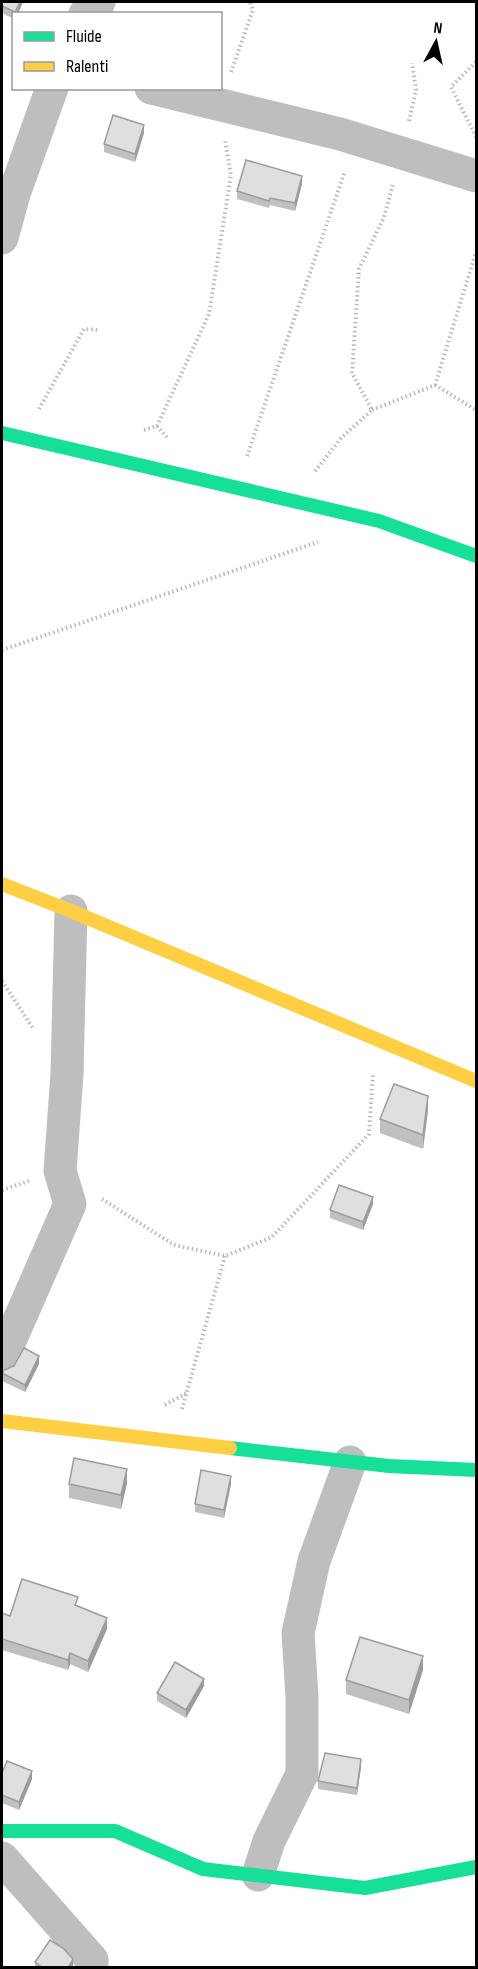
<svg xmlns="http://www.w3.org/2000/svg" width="478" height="1969" font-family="'Sofia Sans Condensed',sans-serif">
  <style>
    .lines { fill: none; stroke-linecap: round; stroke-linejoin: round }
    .path { stroke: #b9b9b9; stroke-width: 4; stroke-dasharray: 1.5 3; stroke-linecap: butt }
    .street { stroke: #bebebe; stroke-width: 33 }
    .fast { stroke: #16e098; stroke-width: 14 }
    .slow { stroke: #ffcf43; stroke-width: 14 }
    .wall { fill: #c0c0c0 }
    .shaded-wall { fill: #9c9c9c }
    .building { fill: #dfdfdf; stroke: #9c9c9c; stroke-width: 1.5 }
  </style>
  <rect width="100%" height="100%" fill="#fff"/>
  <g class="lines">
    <path class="path" d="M 476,62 L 451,87 L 476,137
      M 231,72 L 253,10 L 250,2
      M 409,121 L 416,90 L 412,63
      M 435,385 L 476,410
      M 39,409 L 84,329 L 99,330
      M 372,410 L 435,385 L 476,252
      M 157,426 L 167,437
      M 144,430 L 157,426 L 209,314 L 231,175 L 225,140
      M 247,456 L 345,171
      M 315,471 L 342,437 L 372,410 L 352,373 L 359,269 L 384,217 L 393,184
      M 2,650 L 318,542
      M 2,981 L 34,1030
      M 2,1190 L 29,1181
      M 102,1199 L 174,1245 L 225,1256 L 272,1237 L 369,1134 L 373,1073
      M 165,1405 L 187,1393
      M 182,1409 L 225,1256"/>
    <path class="street" d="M 85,14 L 99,2
      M 151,88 L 340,134 L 476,176
      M 2,238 L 14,194 L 52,88
      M 2,1359 L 70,1204 L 60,1171 L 67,1074 L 71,911
      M 2,1858 L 92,1960 L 92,1968
      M 258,1875 L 269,1841 L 302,1774 L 302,1697 L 298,1633 L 314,1561 L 350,1462"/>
    <path class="fast" d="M 2,433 L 379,521 L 476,556
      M 230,1448 L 389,1466 L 476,1470
      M 2,1831 L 115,1831 L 203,1869 L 365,1888 L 476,1867"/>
    <path class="slow" d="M 2,884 L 71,911 L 476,1081
      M 2,1421 L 230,1448"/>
  </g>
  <path class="wall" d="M 2,2 L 18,14 L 14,14 L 14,19 L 2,13 Z
    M 144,133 L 135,162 L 104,152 L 104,144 Z
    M 302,184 L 295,211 L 270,205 L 269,208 L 237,199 L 237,191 Z
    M 428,1110 L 423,1149 L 380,1133 L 380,1119 Z
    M 373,1204 L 363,1230 L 330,1218 L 330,1210 Z
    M 39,1364 L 25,1392 L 2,1381 L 2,1373 Z
    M 127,1483 L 121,1509 L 69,1498 L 69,1484 Z
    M 231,1484 L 224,1518 L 195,1512 L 195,1504 Z
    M 78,1606 L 107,1629 L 88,1672 L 70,1664 L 68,1670 L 2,1650 L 2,1613 L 10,1616 Z
    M 423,1670 L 409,1714 L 346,1694 L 346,1680 Z
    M 204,1686 L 186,1718 L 157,1701 L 157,1693 Z
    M 361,1767 L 357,1795 L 318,1789 L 318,1781 Z
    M 2,1773 L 32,1779 L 19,1810 L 2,1803 Z
    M 73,1959 L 73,1968 L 35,1968 L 35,1962 Z"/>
  <path class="shaded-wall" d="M 20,2 L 23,2 L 18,14 L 15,14 Z
    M 144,125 L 144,133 L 135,162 L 135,154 Z
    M 302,176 L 302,184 L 295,211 L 295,203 Z
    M 428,1096 L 428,1110 L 423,1149 L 423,1135 Z
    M 373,1197 L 373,1204 L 363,1230 L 363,1222 Z
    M 39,1356 L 39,1364 L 25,1392 L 25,1385 Z
    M 127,1469 L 127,1483 L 121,1509 L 121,1495 Z
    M 231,1476 L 231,1484 L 224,1518 L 224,1510 Z
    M 107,1618 L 107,1629 L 88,1672 L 88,1661 Z
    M 70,1653 L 70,1664 L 68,1670 L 68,1660 Z
    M 423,1656 L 423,1670 L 409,1714 L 409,1700 Z
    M 204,1679 L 204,1686 L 186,1718 L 186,1710 Z
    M 361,1759 L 361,1767 L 357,1795 L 357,1788 Z
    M 32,1771 L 32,1779 L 19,1810 L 19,1802 Z
    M 73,1959 L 73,1968 L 68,1968 Z"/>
  <path class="building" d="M 2,2 L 20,2 L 15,12 L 2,6 Z
    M 113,115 L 144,125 L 135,154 L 104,144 Z
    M 246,160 L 302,176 L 295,203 L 270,198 L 269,201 L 237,191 Z
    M 394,1084 L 428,1096 L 423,1135 L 380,1119 Z
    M 339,1185 L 373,1197 L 363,1222 L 330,1210 Z
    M 24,1348 L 39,1356 L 25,1385 L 2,1373 L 4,1370 L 14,1366 Z
    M 74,1458 L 127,1469 L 121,1495 L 69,1484 Z
    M 201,1470 L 231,1476 L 224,1510 L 195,1504 Z
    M 22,1579 L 78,1597 L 75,1605 L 107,1618 L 88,1661 L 70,1653 L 68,1660 L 2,1639 L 2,1613 L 10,1616 Z
    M 360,1637 L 423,1656 L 409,1700 L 346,1680 Z
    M 175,1662 L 204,1679 L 186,1710 L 157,1693 Z
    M 325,1753 L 361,1759 L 357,1788 L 318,1781 Z
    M 7,1761 L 32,1771 L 19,1802 L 2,1795 L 2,1773 Z
    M 50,1940 L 63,1948 L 73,1959 L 68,1968 L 43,1968 L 35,1962 Z"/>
  <rect width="478" height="1969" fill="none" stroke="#000000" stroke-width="6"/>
  <rect x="12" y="12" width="210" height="78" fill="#ffffff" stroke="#999999" stroke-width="1.5"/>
  <rect x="24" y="32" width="30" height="9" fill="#16e098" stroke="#999999" stroke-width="1.5"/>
  <text x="66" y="42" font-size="18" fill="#000000">Fluide</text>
  <rect x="24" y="62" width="30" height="9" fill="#ffcf43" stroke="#999999" stroke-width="1.5"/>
  <text x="66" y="72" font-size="18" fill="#000000">Ralenti</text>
  <g transform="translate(436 42) rotate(8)" stroke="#ffffff" stroke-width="4.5" paint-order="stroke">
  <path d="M0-4.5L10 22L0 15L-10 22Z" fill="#000000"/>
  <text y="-9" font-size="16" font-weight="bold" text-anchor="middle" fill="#000000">N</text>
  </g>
</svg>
